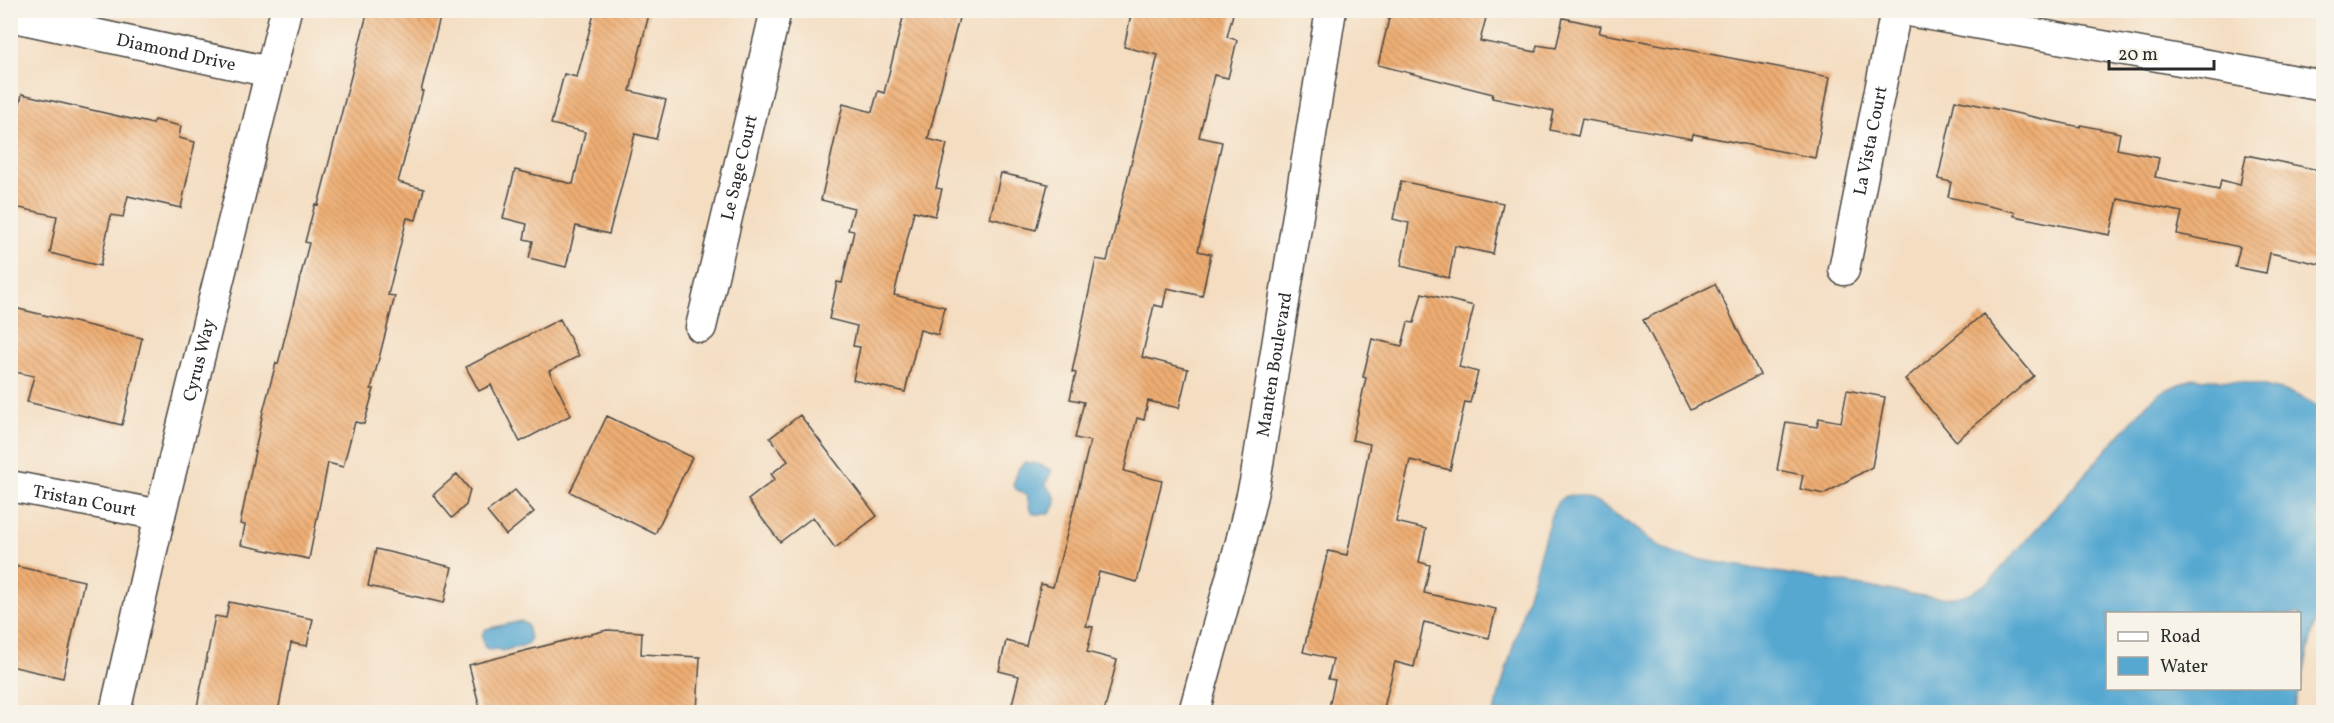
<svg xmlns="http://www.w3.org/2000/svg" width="2334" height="723" font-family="Vollkorn,serif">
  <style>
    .water { fill: #56a8d1; stroke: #406a7e; stroke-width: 1.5 }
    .building { fill: url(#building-back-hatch) }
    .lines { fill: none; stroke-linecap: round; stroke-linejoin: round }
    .street-casing { stroke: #494642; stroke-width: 33 }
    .street { stroke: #fff; stroke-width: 30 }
    .labels { text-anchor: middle; stroke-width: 6; stroke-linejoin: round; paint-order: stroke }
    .street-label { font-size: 18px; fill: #2b2b2b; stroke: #f7f3e8 }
  </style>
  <defs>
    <pattern id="building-back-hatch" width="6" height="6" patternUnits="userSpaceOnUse" patternTransform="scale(1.5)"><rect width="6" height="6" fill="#efae73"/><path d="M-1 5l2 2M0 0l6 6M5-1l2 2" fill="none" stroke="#c28e5f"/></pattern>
  </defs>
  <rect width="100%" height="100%" fill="#f7f3e8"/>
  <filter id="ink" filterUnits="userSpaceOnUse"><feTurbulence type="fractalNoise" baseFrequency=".0167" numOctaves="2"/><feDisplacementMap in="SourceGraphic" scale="12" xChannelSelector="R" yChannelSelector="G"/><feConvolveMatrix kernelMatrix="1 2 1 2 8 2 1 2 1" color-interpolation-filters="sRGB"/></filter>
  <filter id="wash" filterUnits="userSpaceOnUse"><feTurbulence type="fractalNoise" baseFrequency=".008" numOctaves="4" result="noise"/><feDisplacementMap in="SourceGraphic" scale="24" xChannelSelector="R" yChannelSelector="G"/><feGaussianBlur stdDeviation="1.35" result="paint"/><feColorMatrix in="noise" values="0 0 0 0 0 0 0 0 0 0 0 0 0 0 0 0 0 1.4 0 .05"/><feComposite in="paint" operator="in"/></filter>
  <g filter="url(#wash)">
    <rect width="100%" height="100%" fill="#f4ddc1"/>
    <path class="water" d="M 2195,378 C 2235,381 2292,384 2323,411 L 2323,587 L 2300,687 L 2300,614 L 2108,614 L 2108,688 L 2299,689 L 2293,712 L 1494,712 L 1548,526 C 1551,515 1555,500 1567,496 C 1591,489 1636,531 1656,544 C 1666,551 1677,555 1690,558 L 1930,597 C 1957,599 1968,596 1990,581 L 2147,404 L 2163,391 Z
      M 1025,462 L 1037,464 L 1052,470 L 1045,485 C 1055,494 1062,503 1048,514 L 1034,514 L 1030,510 L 1027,495 L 1016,489 L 1013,485 L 1019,468 Z
      M 521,621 L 527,625 L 530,639 L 526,645 L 502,651 L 497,649 L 489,650 L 484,646 L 482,635 L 486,629 Z"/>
    <g id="blocks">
      <path class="building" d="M 368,10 L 442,10 L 421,91 L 423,91 L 398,182 L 424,189 L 416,220 L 407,218 L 388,295 L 395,296 L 371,389 L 374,389 L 364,424 L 355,422 L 343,467 L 328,463 L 309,559 L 241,545 L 245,525 L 240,524 L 263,412 L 276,363 L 278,364 L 309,243 L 305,242 L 315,204 L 318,205 Z
        M 595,10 L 650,10 L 630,91 L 666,100 L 656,139 L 635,134 L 609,234 L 576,226 L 566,267 L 529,258 L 533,241 L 524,239 L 527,224 L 503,218 L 515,170 L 573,184 L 585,132 L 551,124 L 564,74 L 577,77 Z
        M 905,10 L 961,10 L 928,139 L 947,144 L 936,188 L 942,189 L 935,216 L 914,211 L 894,295 L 945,307 L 938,335 L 920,330 L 905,392 L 853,380 L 860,347 L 853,346 L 857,326 L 829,319 L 837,282 L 842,283 L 854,231 L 848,230 L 854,208 L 821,200 L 843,104 L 872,112 L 878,91 L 884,93 Z
        M 1132,10 L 1234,10 L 1227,37 L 1237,40 L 1228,78 L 1214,75 L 1199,137 L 1222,142 L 1198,251 L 1211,254 L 1202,296 L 1167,288 L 1163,307 L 1154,305 L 1142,357 L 1188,369 L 1179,408 L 1148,401 L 1144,420 L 1137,418 L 1124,471 L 1162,481 L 1137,582 L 1099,572 L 1086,626 L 1093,627 L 1087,652 L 1117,660 L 1104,712 L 1010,712 L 1019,676 L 999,671 L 1006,641 L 1026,646 L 1041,584 L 1053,587 L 1075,503 L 1090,441 L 1075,438 L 1084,402 L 1070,399 L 1076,373 L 1072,372 L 1096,259 L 1107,261 L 1158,55 L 1124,47 Z
        M 1391,10 L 1488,10 L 1480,41 L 1536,52 L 1537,45 L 1556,48 L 1563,18 L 1601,26 L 1599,33 L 1830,77 L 1815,158 L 1693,134 L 1692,139 L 1582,119 L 1578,136 L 1550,130 L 1554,111 L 1492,98 L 1493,94 L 1378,65 Z
        M 22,94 L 153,124 L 154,120 L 181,126 L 179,138 L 195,142 L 181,208 L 128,196 L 123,217 L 111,215 L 100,266 L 50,253 L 57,216 L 10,206 L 10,149 Z
        M 1955,100 L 2080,127 L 2081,125 L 2120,133 L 2117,149 L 2159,158 L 2155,177 L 2219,190 L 2221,180 L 2240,185 L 2246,155 L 2324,171 L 2324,265 L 2270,253 L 2266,273 L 2235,267 L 2240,247 L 2177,234 L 2182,212 L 2118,199 L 2110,235 L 2014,216 L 2015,212 L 1948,197 L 1951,182 L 1938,179 Z
        M 1001,173 L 1048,184 L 1036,230 L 990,218 Z
        M 1401,181 L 1503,203 L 1493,254 L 1455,246 L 1449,278 L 1401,266 L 1409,223 L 1393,219 Z
        M 1715,284 L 1760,375 L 1690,410 L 1643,320 Z
        M 1422,293 L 1474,306 L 1459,367 L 1478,372 L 1470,403 L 1465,402 L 1450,470 L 1410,460 L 1396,522 L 1426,529 L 1419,562 L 1430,565 L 1424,593 L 1496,609 L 1489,638 L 1424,622 L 1414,667 L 1395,662 L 1383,712 L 1328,712 L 1335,680 L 1328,679 L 1333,659 L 1303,652 L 1328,551 L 1347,555 L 1362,485 L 1370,444 L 1352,440 L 1366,378 L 1363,377 L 1372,339 L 1402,346 L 1408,322 L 1414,323 Z
        M 10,307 L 142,338 L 122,425 L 27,402 L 34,376 L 10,371 Z
        M 1983,314 L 2034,376 L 1956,441 L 1905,379 Z
        M 560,319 L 579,356 L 549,371 L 571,415 L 520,442 L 491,385 L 479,391 L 466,367 Z
        M 1847,390 L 1885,397 L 1872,467 L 1824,494 L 1800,489 L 1803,475 L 1777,470 L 1786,422 L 1817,427 L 1819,418 L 1841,422 Z
        M 800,415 L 877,516 L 835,548 L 813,517 L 780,542 L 748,500 L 775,479 L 771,474 L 788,461 L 770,438 Z
        M 607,416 L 692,457 L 655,534 L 570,492 Z
        M 457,474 L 470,490 L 466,505 L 452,518 L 433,495 Z
        M 515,490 L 534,512 L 506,535 L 487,512 Z
        M 376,549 L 452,567 L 444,603 L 368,586 Z
        M 10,565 L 84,581 L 63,678 L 10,666 Z
        M 229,602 L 313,619 L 307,646 L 291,643 L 278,712 L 196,712 L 215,616 L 226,618 Z
        M 607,630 L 642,632 L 641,654 L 700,657 L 697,712 L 481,712 L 469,665 Z"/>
    </g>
  </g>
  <g filter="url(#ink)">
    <use href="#blocks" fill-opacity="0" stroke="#494642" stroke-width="1.5"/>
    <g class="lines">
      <g class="street-casing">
        <g id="street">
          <path d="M 1903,10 L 2324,86"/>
          <path id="s1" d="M 10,16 L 270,72"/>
          <path id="s2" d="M 1844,270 L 1896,10"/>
          <path id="s3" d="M 701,327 L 776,10"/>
          <path id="s4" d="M 10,486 L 160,515"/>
          <path id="s5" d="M 115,712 L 160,515 L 286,10"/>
          <path id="s6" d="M 1194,712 L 1241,542 L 1255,482 L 1331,10"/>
        </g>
      </g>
      <use href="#street" class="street"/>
    </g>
  </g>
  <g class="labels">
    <g class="street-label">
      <text dy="6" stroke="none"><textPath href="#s1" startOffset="170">Diamond Drive</textPath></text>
      <text dy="6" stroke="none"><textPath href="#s2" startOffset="132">La Vista Court</textPath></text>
      <text dy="6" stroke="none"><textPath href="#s3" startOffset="164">Le Sage Court</textPath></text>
      <text dy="6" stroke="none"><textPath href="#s5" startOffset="362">Cyrus Way</textPath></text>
      <text dy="6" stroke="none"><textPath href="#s6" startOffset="357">Manten Boulevard</textPath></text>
      <text dy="6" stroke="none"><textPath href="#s4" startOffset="76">Tristan Court</textPath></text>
    </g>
  </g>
  <rect width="2334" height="723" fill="none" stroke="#f7f3e8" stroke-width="36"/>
  <rect x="2106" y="612" width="195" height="78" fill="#f7f3e8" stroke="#a5a39c" stroke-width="1.5"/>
  <rect x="2118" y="632" width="30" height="9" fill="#ffffff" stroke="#a5a39c" stroke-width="1.5"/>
  <text x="2160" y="642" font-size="18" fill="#2b2b2b">Road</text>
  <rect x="2118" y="657" width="30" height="18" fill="#56a8d1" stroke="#a5a39c" stroke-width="1.5"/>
  <text x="2160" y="672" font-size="18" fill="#2b2b2b">Water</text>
  <path d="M2109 60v9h105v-9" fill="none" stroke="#2b2b2b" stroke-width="3"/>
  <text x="2118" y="60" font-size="18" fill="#2b2b2b" stroke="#f7f3e8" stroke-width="4.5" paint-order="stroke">20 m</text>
</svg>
